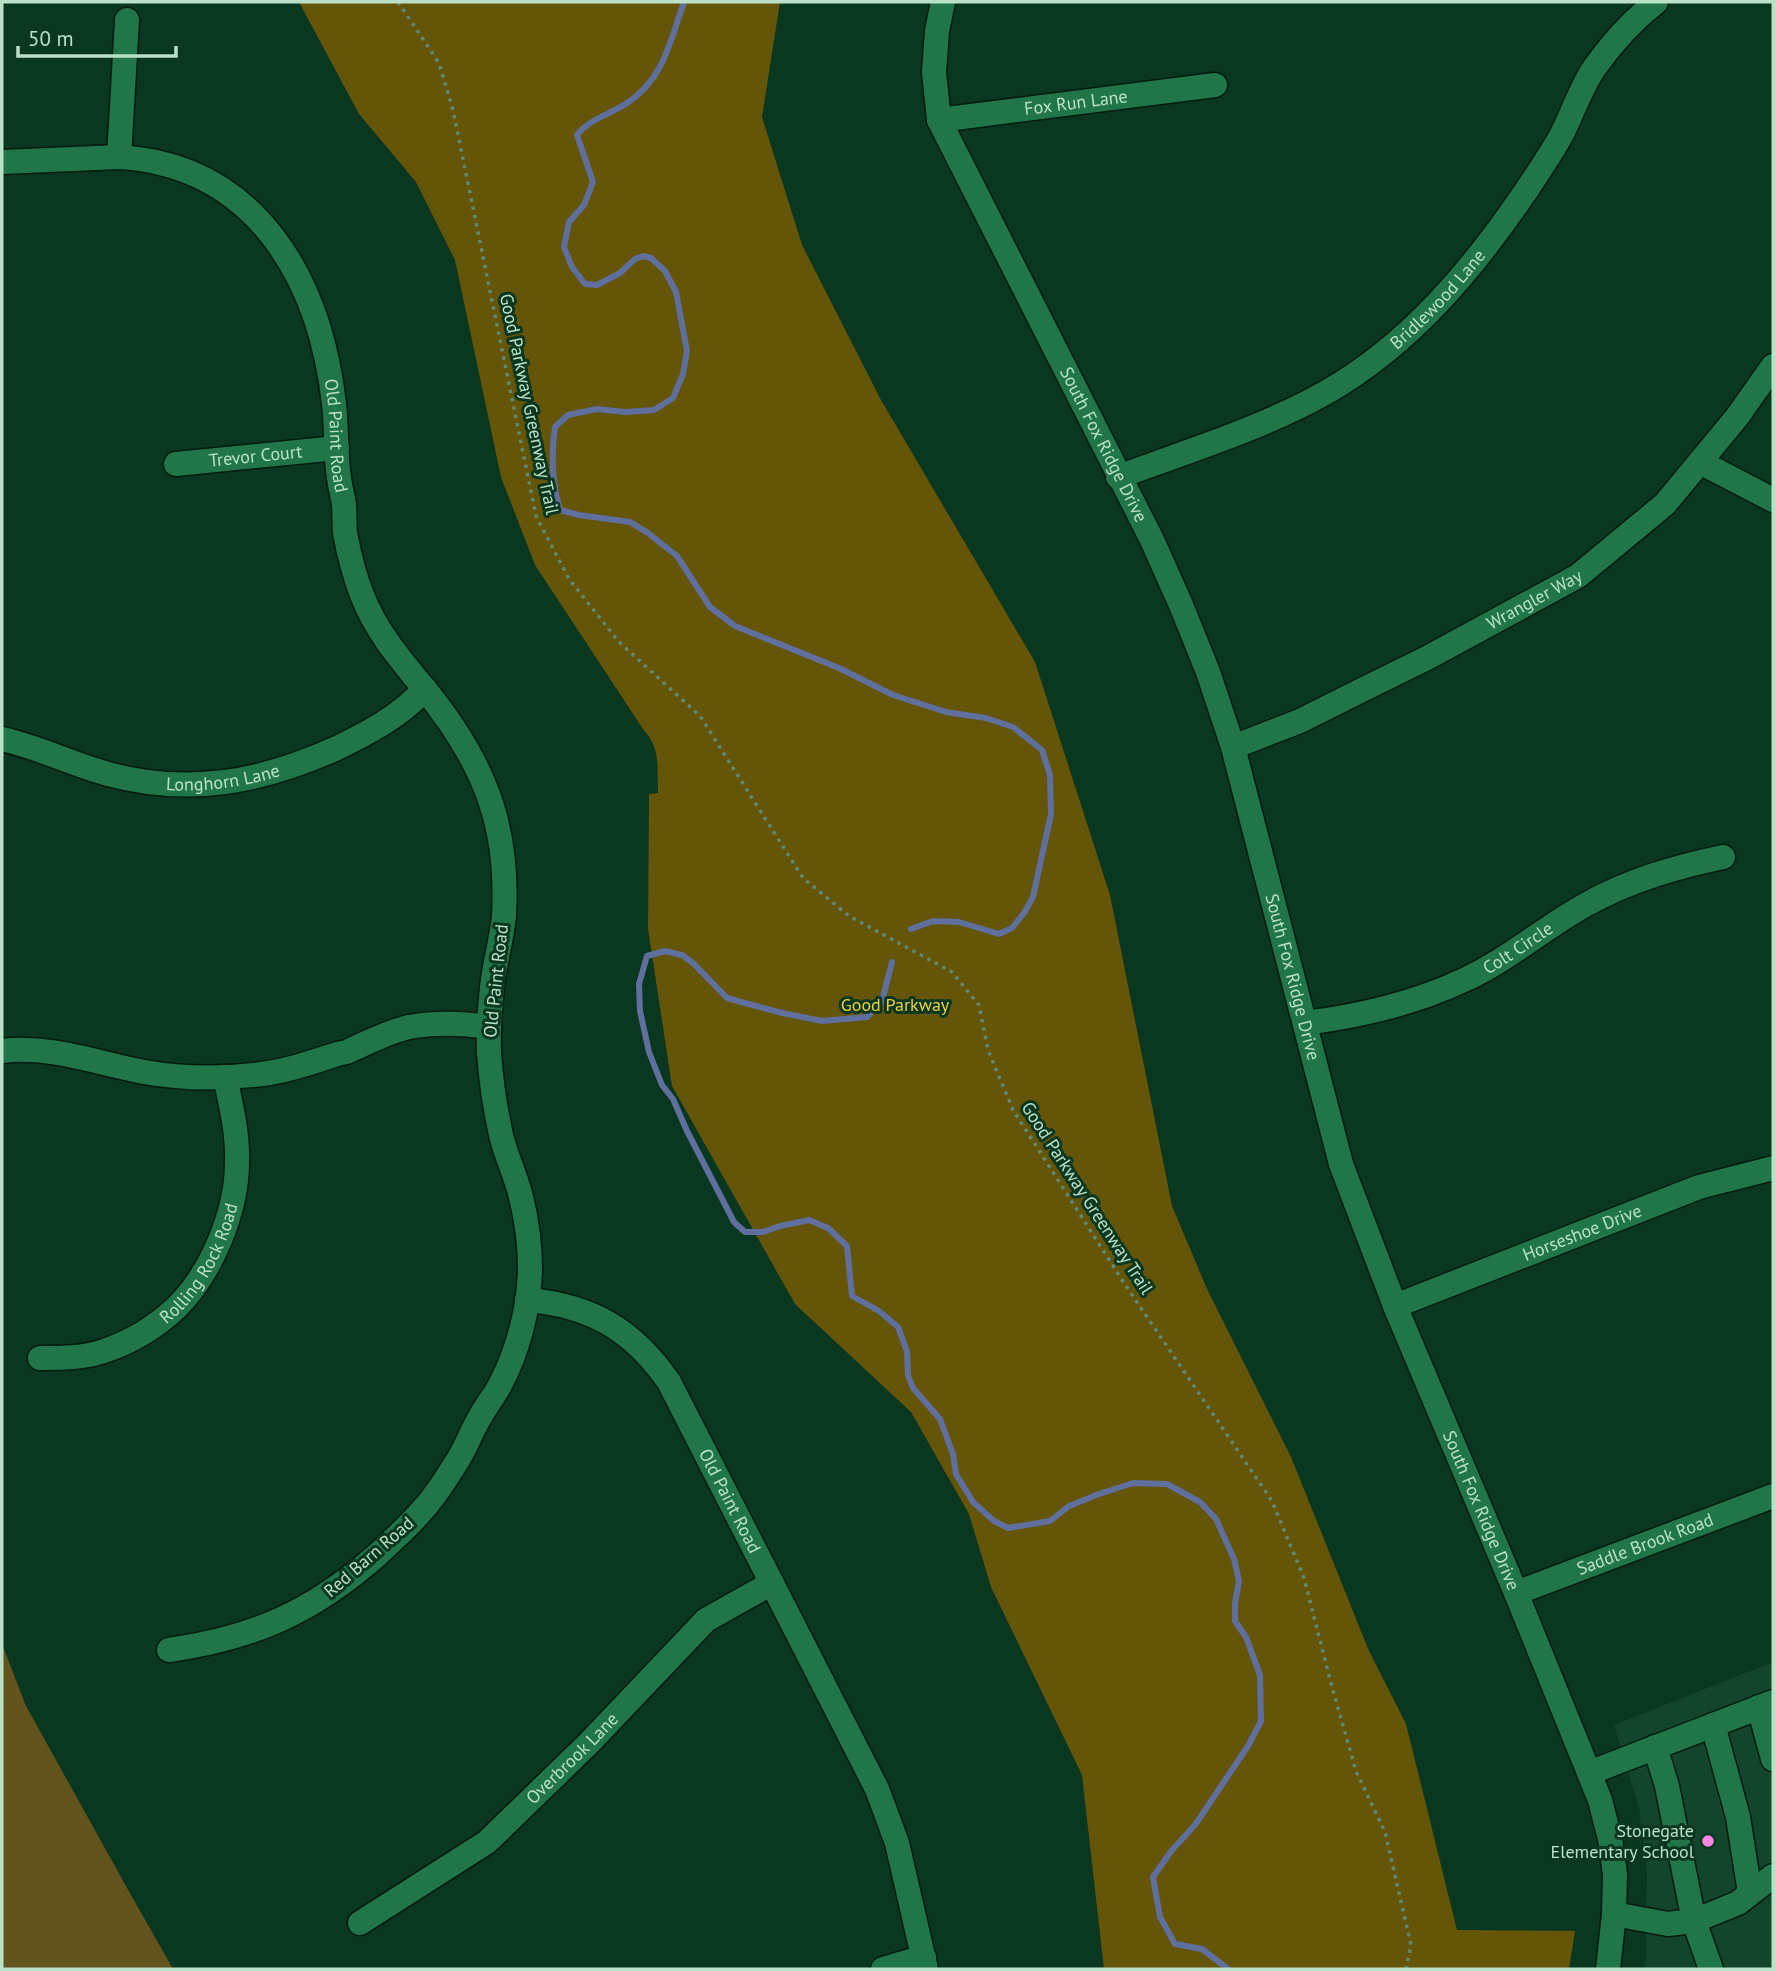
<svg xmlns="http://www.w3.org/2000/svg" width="1775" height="1971" font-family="'PT Sans',sans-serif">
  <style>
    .built { fill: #12452b }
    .green { fill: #655509 }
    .forest { fill: #62541c }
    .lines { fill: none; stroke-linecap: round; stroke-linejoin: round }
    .stream { stroke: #5f6f9e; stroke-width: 6 }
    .minor-casing { stroke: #031c0d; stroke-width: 27 }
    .path { stroke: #5f8970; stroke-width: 3.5; stroke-dasharray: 3.5 5; stroke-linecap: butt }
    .minor { stroke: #217649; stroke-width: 24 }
    .poi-dot { fill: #fc86e4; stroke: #0a371f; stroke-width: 2.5 }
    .labels { text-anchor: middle; stroke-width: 6; stroke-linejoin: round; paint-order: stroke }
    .street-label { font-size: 18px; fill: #bae1c7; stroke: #0a371f }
    .park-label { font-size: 18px; fill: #f0cf3f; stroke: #0a371f }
    .poi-label { font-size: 18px; fill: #bae1c7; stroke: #0a371f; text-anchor: end }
  </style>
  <rect width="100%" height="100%" fill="#0a371f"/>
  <path class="built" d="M 1773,1662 L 1773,1969 L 1644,1969 L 1646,1959 L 1647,1874 L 1639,1808 L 1614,1725 Z"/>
  <path class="green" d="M 299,2 L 780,2 L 762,117 L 802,245 L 881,400 L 1035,662 L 1110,895 L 1172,1206 L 1207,1289 L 1291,1457 L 1369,1651 L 1406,1724 L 1457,1930 L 1575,1931 L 1569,1969 L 1104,1969 L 1082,1775 L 991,1587 L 969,1514 L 911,1412 L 795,1304 L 672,1086 L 648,929 L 649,794 L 658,793 C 657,767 661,748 643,729 L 535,565 L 501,477 L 455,260 L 416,182 L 359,114 Z"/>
  <path class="forest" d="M 2,1644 L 26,1706 L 127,1888 L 173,1969 L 2,1969 Z"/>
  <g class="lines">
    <path class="stream" d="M 684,2 C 670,41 664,79 627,103 C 611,114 589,119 577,135 L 593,182 L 584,205 L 569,222 L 564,247 L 572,267 L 585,284 L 597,285 L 620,273 L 635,259 L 643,256 L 651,258 L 665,271 L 676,292 L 687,351 L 683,374 L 673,398 L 654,410 L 625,412 L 597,409 L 568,415 L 555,427 C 551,454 552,483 560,510 L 579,515 L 630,522 L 648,533 L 677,556 L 710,607 L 735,626 L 839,668 L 893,695 L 946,712 L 986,718 L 1013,727 L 1042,750 L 1050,775 L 1051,814 L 1033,897 L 1024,913 L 1012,928 L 999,934 L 959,922 L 933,921 L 911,929
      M 892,962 L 882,1001 L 867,1017 L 822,1021 L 782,1013 L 727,998 L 693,963 L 682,955 L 665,951 L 647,956 L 639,984 L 640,1011 L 649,1052 L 662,1085 L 673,1099 L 687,1131 L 734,1222 L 745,1232 L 763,1232 L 780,1226 L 809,1220 L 828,1228 L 847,1246 L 852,1296 L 879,1311 L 898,1327 L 907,1351 L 908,1375 L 913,1388 L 940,1419 L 953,1454 L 956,1474 L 973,1502 L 994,1521 L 1008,1528 L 1050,1521 L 1069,1506 L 1099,1494 L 1133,1483 L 1167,1484 L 1200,1502 L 1216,1519 L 1234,1559 L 1239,1581 L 1235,1603 L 1235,1621 L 1246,1637 L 1260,1675 L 1261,1721 L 1248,1746 L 1195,1825 L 1172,1850 L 1153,1877 L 1160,1917 L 1175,1944 L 1202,1949 L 1228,1969"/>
    <g class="minor-casing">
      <g id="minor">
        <path id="s1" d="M 943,2 L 937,31 L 934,72 L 939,120 L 1152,540 L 1181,605 L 1208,672 L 1233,747 L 1341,1164 L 1395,1306 L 1516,1593 L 1600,1800 L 1610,1839 L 1615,1874 L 1614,1914 L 1608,1969"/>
        <path id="s2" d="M 939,120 L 1215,85"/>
        <path d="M 119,157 L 127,20"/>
        <path id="s3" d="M 2,162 L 119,157 C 257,165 320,280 334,404 C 337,429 335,454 339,478 C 340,487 343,496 344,505 C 345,515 344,524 345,533 C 349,554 354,575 362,595 C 376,631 399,658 423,687 C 452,722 478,762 492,806 C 503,841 506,879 504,916 C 502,937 496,958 493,979 C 490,1004 488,1029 489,1053 C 491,1081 495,1108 501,1135 C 506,1156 516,1176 521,1197 C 527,1221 530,1245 530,1270 C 529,1309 518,1351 500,1385 C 494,1396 486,1406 480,1417 C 472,1430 467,1445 459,1458 C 451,1471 443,1484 434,1496 C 417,1519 396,1537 376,1556 C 312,1612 254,1638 169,1650"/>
        <path d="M 1700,462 L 1773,500"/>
        <path id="s4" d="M 176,464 L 337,448"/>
        <path id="s5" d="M 1118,477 C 1185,452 1263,428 1325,393 C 1410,345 1474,268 1528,188 C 1540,170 1552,152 1562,134 C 1573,112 1581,87 1595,67 C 1612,43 1633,20 1656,2"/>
        <path id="s6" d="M 2,739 C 38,747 72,764 108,774 C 189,796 262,782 337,748 C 370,732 400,716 425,689"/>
        <path id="s7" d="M 1233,747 L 1300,721 L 1368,687 L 1427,658 L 1578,576 L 1665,504 L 1737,417 L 1773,366"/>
        <path id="s8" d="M 1305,1023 C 1360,1016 1413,1004 1464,980 C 1508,960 1545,927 1587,904 C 1630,880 1676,867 1723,857"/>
        <path d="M 2,1051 C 50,1045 97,1063 144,1072 C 183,1079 223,1079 262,1074 C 286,1071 310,1063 334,1055 C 339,1053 345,1053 349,1051 C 369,1042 387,1032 409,1027 C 436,1022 462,1023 489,1027"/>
        <path id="s9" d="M 527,1300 C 591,1305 633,1330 669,1382 L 877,1789 L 897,1843 L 926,1969"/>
        <path id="s10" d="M 1395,1306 L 1699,1187 L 1773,1168"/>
        <path id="s11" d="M 40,1358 C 62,1358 84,1358 104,1351 C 131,1342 156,1327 177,1307 C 212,1272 237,1211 237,1162 C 238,1133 231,1105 225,1077"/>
        <path id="s12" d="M 1516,1593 L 1773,1496"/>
        <path d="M 1759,1707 L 1773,1759"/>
        <path d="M 1713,1725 L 1738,1817 L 1750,1893"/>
        <path d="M 1655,1747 L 1667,1786 L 1694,1921 L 1711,1969"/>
        <path d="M 1589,1773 L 1773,1702"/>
        <path d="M 1614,1914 L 1668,1924 L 1694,1921 L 1738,1903 L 1773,1876"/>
        <path id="s13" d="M 360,1923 L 487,1842 L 589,1743 L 706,1620 L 772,1583"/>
        <path d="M 883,1969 L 924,1957"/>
      </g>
    </g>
    <path class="path" d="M 398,2 L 439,63 L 453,110 L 536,516 L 569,579 L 619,642 L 700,716 L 803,878 L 849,916 L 952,972 L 979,1005 L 988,1050 L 1013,1110 L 1124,1283 L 1272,1501 L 1304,1578 L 1332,1687 L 1356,1771 L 1385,1832 L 1411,1945 L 1406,1969"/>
    <use href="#minor" class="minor"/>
  </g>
  <circle class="poi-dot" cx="1708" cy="1841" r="7"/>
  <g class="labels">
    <g class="street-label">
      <text dy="6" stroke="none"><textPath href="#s2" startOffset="138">Fox Run Lane</textPath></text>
      <text dy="6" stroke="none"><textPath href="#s5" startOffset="371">Bridlewood Lane</textPath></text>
      <text transform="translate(529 404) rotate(78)" y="6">Good Parkway Greenway Trail</text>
      <text dy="6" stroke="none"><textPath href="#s3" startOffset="508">Old Paint Road</textPath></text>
      <text dy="6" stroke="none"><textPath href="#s1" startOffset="483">South Fox Ridge Drive</textPath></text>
      <text dy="6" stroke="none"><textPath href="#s4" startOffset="80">Trevor Court</textPath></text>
      <text dy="6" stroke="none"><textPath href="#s7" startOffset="336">Wrangler Way</textPath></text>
      <text dy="6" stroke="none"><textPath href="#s6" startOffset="228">Longhorn Lane</textPath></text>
      <text dy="6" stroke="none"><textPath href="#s8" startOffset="228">Colt Circle</textPath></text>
      <text dy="6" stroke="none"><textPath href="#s1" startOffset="1050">South Fox Ridge Drive</textPath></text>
      <text transform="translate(496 981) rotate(-84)" y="6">Old Paint Road</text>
      <text transform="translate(1087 1198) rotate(57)" y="6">Good Parkway Greenway Trail</text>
      <text dy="6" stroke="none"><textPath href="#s10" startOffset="201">Horseshoe Drive</textPath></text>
      <text dy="6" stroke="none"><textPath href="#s11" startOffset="200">Rolling Rock Road</textPath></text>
      <text dy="6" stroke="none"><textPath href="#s9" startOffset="304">Old Paint Road</textPath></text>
      <text dy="6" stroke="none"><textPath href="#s1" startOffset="1617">South Fox Ridge Drive</textPath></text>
      <text dy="6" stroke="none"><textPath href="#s12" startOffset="138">Saddle Brook Road</textPath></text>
      <text transform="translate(369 1557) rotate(-41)" y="6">Red Barn Road</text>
      <text dy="6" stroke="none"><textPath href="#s13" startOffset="270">Overbrook Lane</textPath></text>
    </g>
    <g class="park-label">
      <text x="895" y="1011">Good Parkway</text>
    </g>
    <g class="poi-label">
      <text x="1694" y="1837">Stonegate<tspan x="1694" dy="21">Elementary School</tspan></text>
    </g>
  </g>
  <rect width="1775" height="1971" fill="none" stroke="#bae1c7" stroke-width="7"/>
  <path d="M18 46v10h158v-10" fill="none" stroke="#bae1c7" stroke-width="3.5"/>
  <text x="28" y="46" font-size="21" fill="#bae1c7" stroke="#0a371f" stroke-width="5" paint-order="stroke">50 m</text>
</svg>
